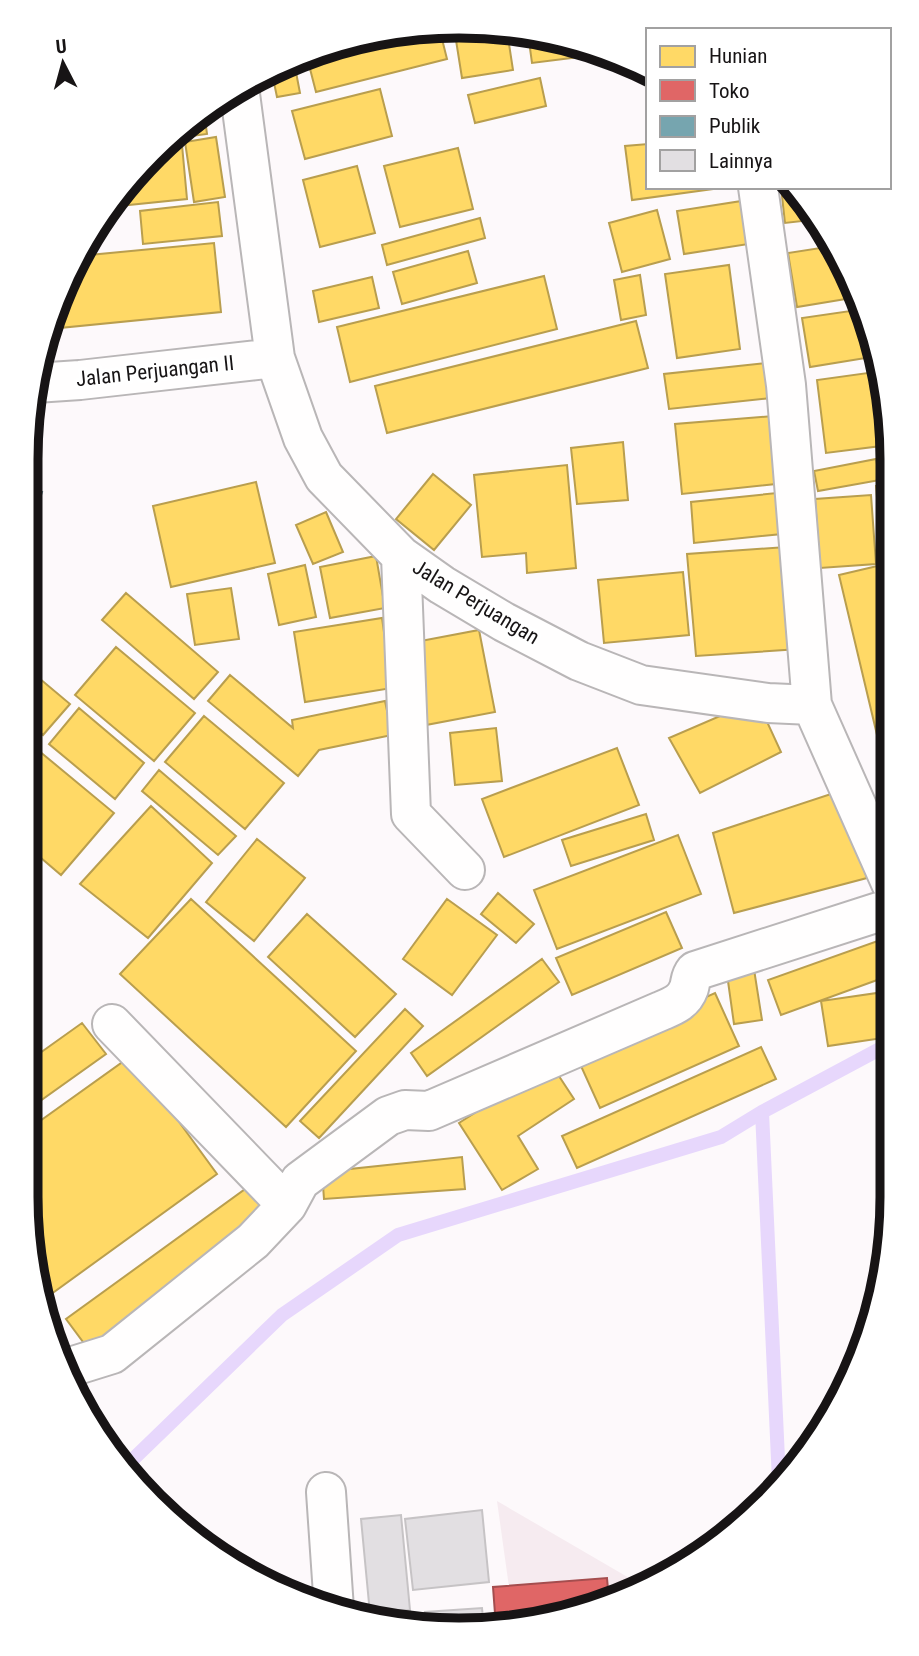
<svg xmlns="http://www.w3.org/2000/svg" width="919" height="1656" font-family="'Roboto Condensed',sans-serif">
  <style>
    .built { fill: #f6ebf0 }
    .homes { fill: #ffd966; stroke: #b99e4e; stroke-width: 2 }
    .shops { fill: #e06666; stroke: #a44d4e; stroke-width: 2 }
    .public { fill: #76a5af; stroke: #5a7a81; stroke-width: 2 }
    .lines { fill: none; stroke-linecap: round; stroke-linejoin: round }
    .stream { stroke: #e7d7fc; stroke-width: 14 }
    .building { fill: #e2dfe2; stroke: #c6c3c5; stroke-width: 2 }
    .minor-casing { stroke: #b9b6b7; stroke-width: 42 }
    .minor { stroke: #fffefe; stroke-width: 38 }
    .labels { text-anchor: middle; stroke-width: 7; stroke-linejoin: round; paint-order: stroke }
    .street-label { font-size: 21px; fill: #171415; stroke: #fff }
    .rim { fill: none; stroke: #171415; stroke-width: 9 }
  </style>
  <rect width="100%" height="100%" fill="#fdf9fb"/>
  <path class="built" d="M 497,1501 L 643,1586 L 625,1597 L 514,1623 Z"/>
  <path class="homes" d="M 507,31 L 513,70 L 462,78 L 455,34 Z
    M 528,34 L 587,54 L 587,56 L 532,63 Z
    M 441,35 L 447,59 L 316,92 L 308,61 L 348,41 Z
    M 295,67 L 300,93 L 277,97 L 273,78 Z
    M 540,78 L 546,106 L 475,123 L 468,95 Z
    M 380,89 L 392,136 L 305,159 L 292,111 Z
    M 204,112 L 207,134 L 177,138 L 196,116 Z
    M 216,137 L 225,197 L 194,202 L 185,142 Z
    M 648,144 L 648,187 L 728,187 L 632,200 L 625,146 Z
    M 182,145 L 187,199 L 119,206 L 169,147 Z
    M 458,148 L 473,209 L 400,227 L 384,166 Z
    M 357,166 L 375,233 L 320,247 L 303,180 Z
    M 781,187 L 794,187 L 820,219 L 785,223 Z
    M 748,200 L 755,243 L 684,254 L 677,211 Z
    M 218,202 L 222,236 L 143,244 L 140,211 Z
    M 657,210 L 670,259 L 622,272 L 609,223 Z
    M 480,218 L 485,238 L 387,265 L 382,245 Z
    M 214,243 L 221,312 L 49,329 L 79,256 Z
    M 833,246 L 858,297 L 797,307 L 788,253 Z
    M 468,251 L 477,283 L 402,304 L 393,272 Z
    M 729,265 L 740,349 L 677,358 L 665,274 Z
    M 640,275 L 646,315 L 621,320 L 614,280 Z
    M 544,276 L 557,329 L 350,382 L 337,327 Z
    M 372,277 L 379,308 L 319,322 L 313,291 Z
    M 864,309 L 870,320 L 878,356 L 810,367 L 802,318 Z
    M 636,321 L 648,368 L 387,433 L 375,386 Z
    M 767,363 L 771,398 L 669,409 L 664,374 Z
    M 882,371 L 889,403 L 889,445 L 826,453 L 817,380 Z
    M 773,416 L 785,483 L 682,494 L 675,424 Z
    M 623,442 L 628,500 L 577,504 L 571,448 Z
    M 876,459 L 880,480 L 818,491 L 814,471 Z
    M 567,465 L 576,568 L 527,573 L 526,553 L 482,557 L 474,475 Z
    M 433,474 L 471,505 L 434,550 L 396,519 Z
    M 256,482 L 275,563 L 171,587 L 153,506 Z
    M 889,485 L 890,556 L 882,557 L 876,486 Z
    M 787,492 L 792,533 L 694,543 L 691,502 Z
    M 871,495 L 876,564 L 820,568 L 815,499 Z
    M 326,512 L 343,552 L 313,564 L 296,525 Z
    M 786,547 L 799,649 L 696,656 L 687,554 Z
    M 376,556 L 385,608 L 330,618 L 320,567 Z
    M 890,563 L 890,737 L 878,739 L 839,575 Z
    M 305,565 L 316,617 L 279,625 L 268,574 Z
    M 683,572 L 689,635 L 604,643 L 598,580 Z
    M 231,588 L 239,639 L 195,645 L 187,594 Z
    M 126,593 L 218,672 L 194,699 L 102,620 Z
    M 382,618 L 392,688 L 305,702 L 294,632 Z
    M 479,630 L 495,712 L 426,725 L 410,643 Z
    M 116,647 L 195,713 L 154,761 L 75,695 Z
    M 27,668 L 70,704 L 43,735 L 27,722 Z
    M 230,675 L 293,728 L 292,720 L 385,701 L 392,735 L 319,750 L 298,776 L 208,701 Z
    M 757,700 L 781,752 L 700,793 L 669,738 Z
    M 79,708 L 144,763 L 115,799 L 49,744 Z
    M 204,716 L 284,783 L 245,829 L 165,762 Z
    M 496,728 L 502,781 L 455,785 L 450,733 Z
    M 27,741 L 114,813 L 61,875 L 27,846 Z
    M 617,748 L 639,805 L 504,857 L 482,799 Z
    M 159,770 L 236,836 L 218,855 L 142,791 Z
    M 837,792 L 867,878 L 734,913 L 713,833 Z
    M 151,806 L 212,863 L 148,938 L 80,884 Z
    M 646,814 L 654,840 L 571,866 L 562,840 Z
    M 678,835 L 701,894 L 557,949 L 534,890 Z
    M 257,839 L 305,878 L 254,941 L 206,902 Z
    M 498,893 L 534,924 L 516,943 L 481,914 Z
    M 191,899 L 356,1051 L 286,1127 L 120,974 Z
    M 447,899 L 497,935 L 452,995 L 403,959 Z
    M 666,912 L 682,948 L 572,995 L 556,958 Z
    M 307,914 L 396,994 L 355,1037 L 268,957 Z
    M 886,938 L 891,953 L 891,975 L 781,1015 L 768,980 Z
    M 542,959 L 559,982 L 427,1076 L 411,1053 Z
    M 753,963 L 762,1020 L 734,1024 L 726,967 Z
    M 715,993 L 739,1046 L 600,1108 L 576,1055 Z
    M 877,993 L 883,1038 L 828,1046 L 821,1001 Z
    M 405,1009 L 423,1026 L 319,1138 L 300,1121 Z
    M 82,1023 L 106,1054 L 26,1111 L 26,1063 Z
    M 761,1047 L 776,1079 L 577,1168 L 562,1136 Z
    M 131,1056 L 217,1174 L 43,1300 L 26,1196 L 26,1131 Z
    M 551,1064 L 574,1099 L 518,1136 L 538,1169 L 502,1190 L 459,1123 Z
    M 462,1157 L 465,1189 L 324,1199 L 322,1172 Z
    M 248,1187 L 271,1220 L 92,1354 L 66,1319 Z"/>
  <path class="shops" d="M 607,1578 L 609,1601 L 496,1627 L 493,1587 Z"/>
  <path class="public" d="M 27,488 L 42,492 L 27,540 Z"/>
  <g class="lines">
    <path class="stream" d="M 762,1112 L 779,1481
      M 124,1468 L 282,1315 L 398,1235 L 721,1137 L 762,1112 L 891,1043"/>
  </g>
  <path class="building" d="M 482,1510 L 489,1582 L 413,1590 L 405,1519 Z
    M 401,1515 L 410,1610 L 370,1614 L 361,1519 Z
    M 482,1608 L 484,1629 L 426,1623 L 425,1612 Z"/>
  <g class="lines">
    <g class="minor-casing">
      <path id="minor" d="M 240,94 L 275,358 L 303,438 L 324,477 L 401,556 L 442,585 L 504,622 L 579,661 L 641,685 L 768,703 L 812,705 L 891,883
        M 758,187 L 786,385 L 812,705
        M 35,383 L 80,380 L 275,358
        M 401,556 L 411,814 L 465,870
        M 112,1024 L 287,1205
        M 67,1368 L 112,1354 L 253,1241 L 287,1205 L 300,1181 L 388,1116 L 405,1110 L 429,1111 L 661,1011 C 673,1006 684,1002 689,988 C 691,981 690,977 695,971 L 891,908
        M 326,1492 L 334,1609"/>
    </g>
    <use href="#minor" class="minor"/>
  </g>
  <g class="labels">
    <g class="street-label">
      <text transform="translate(155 371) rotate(-6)" y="7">Jalan Perjuangan II</text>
      <text transform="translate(476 602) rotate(31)" y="7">Jalan Perjuangan</text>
    </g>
  </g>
  <path d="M0 0H919V1656H0ZM459 38H459A421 421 0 0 1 880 459V1197A421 421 0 0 1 459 1618H459A421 421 0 0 1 38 1197V459A421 421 0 0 1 459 38Z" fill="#fff" fill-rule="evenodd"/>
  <path class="rim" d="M459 38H459A421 421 0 0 1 880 459V1197A421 421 0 0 1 459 1618H459A421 421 0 0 1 38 1197V459A421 421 0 0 1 459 38Z"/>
  <rect x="646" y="28" width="245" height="161" fill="#ffffff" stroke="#a2a1a1" stroke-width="2"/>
  <rect x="660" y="46" width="35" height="21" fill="#ffd966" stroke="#a2a1a1" stroke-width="2"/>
  <text x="709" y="63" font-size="21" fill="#171415">Hunian</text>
  <rect x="660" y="80" width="35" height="21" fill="#e06666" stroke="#a2a1a1" stroke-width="2"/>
  <text x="709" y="98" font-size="21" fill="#171415">Toko</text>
  <rect x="660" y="116" width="35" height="21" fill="#76a5af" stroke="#a2a1a1" stroke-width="2"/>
  <text x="709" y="133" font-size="21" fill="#171415">Publik</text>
  <rect x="660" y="150" width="35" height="21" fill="#e2dfe2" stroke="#a2a1a1" stroke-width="2"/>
  <text x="709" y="168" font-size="21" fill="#171415">Lainnya</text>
  <g transform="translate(63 63) rotate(354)" stroke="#ffffff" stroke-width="5" paint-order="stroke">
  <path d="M0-5L12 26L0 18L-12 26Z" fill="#171415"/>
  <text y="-10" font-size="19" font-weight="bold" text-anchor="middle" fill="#171415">U</text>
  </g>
</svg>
